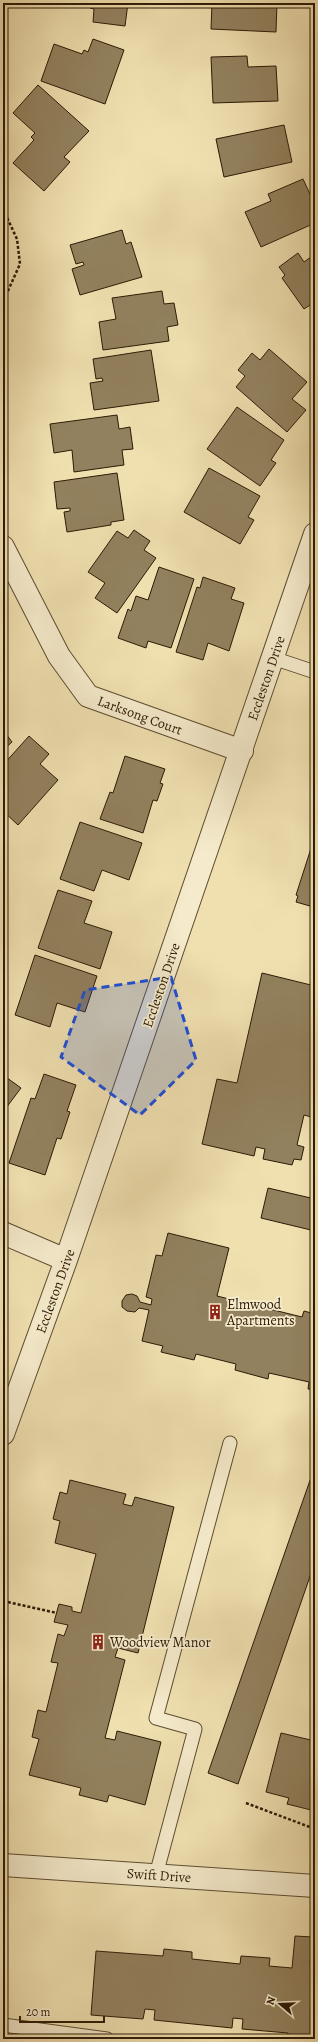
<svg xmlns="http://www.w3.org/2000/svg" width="318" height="2042" font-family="Alegreya,serif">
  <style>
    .building { fill: #92815e; stroke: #2c1a05 }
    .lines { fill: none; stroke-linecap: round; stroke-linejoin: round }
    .service-casing { stroke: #5d4c30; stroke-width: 15 }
    .minor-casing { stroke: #5d4c30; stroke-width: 24 }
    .path { stroke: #2c1a05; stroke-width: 2.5; stroke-dasharray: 3 2; stroke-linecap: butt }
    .service { stroke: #f5ebcc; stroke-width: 13 }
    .minor { stroke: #f5ebcc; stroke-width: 22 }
    .marked { fill: #1d4ed8; fill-opacity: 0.2; stroke: #1d4ed8; stroke-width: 3; stroke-dasharray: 8 5; stroke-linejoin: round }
    .labels { text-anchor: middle; stroke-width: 3.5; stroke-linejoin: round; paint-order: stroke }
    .street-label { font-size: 14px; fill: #2c1a05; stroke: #f5ebcc }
    .poi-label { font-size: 14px; fill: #2c1a05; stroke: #f5ebcc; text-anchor: start }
  </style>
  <rect width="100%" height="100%" fill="#f0e0b0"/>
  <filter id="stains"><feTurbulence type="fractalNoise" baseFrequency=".005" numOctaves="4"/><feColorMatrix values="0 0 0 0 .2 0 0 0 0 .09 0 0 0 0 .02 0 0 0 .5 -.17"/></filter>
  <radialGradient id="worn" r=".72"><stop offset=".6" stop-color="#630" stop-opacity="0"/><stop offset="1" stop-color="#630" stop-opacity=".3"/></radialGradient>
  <path class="building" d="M 85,3 L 128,3 L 125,26 L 93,22 L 94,9 L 90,8 L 91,4 Z
    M 212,3 L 277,3 L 276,32 L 211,29 Z
    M 93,39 L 124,50 L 105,104 L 41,81 L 54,44 L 82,54 L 84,50 L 88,52 Z
    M 247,56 L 248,67 L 276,66 L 278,101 L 213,103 L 211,57 Z
    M 38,85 L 89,131 L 64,157 L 70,162 L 44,191 L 13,163 L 34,140 L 31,137 L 35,133 L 13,113 Z
    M 284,125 L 292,162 L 224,177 L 216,139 Z
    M 303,179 L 315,205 L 315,223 L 261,247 L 245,212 L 271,201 L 268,194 Z
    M 122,230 L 126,244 L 131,242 L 142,277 L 80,295 L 72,269 L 84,265 L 83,262 L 76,264 L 70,245 Z
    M 298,253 L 304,262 L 315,254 L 315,302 L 304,309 L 282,278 L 285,275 L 279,267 Z
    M 162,291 L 164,304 L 174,303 L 178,325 L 167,327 L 169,341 L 103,350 L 99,322 L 116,319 L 112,298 Z
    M 269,349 L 307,382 L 292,399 L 306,410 L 287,432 L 236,387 L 245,376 L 238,370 L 252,353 L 260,360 Z
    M 151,350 L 159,401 L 94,410 L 90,383 L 103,381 L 102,378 L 96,379 L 93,359 Z
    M 315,355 L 315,366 L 310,361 Z
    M 237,407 L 284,440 L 271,460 L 276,463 L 260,486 L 207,449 Z
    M 117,415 L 119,429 L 130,427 L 133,449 L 122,450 L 124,465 L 74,472 L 72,450 L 54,453 L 50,424 Z
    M 209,468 L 260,496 L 248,517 L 254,520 L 240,544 L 184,512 Z
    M 117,473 L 124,520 L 111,522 L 111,525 L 67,532 L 64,512 L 70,511 L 70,508 L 57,509 L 54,482 Z
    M 134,530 L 150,541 L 144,550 L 156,558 L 117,613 L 95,598 L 105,583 L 88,572 L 117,531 L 128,538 Z
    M 159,567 L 194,579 L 171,648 L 148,641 L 146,648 L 118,638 L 128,609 L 131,611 L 136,596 L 148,600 Z
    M 203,577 L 235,588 L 231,599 L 244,603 L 229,651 L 208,643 L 203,660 L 176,652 L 197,587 L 200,588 Z
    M 3,710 L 8,715 L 3,719 Z
    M 3,730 L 12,742 L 3,750 Z
    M 29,736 L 49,754 L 40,764 L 58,780 L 18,825 L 3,811 L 3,765 Z
    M 125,756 L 165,769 L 160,783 L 163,784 L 157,801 L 153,800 L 143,833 L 100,819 L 110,792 L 113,793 Z
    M 315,817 L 315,831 L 311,830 Z
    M 80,822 L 142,843 L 129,880 L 102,870 L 94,891 L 60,879 Z
    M 315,836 L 315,901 L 312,900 L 310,906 L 296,902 L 298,896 L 296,895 Z
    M 58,890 L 92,901 L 84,923 L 112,932 L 100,969 L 38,948 Z
    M 35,955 L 97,976 L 85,1012 L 57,1003 L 50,1027 L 15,1015 Z
    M 262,973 L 315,986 L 315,1041 L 313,1040 L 310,1050 L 315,1051 L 315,1118 L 304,1115 L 297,1145 L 304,1147 L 301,1160 L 294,1159 L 292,1165 L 263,1159 L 265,1149 L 256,1147 L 254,1156 L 202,1144 L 217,1079 L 237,1083 Z
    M 44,1074 L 76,1085 L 67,1111 L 70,1112 L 61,1139 L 57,1138 L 45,1175 L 9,1163 L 31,1098 L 35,1099 Z
    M 3,1075 L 21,1088 L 3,1112 Z
    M 268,1188 L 315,1199 L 315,1231 L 261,1218 Z
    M 168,1233 L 229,1248 L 217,1296 L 302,1317 L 304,1311 L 315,1314 L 315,1390 L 308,1389 L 309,1382 L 269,1373 L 268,1379 L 235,1370 L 236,1364 L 196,1354 L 194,1360 L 161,1352 L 163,1346 L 142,1341 L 149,1310 L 139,1308 L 135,1312 L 127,1311 L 122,1307 L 122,1301 L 126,1295 L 132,1294 L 137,1296 L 140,1302 L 151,1305 L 152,1299 L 146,1297 L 156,1255 L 162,1256 Z
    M 315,1466 L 315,1562 L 238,1784 L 208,1773 Z
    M 70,1480 L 126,1494 L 123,1504 L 132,1506 L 135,1497 L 174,1507 L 138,1653 L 118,1648 L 115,1657 L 125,1660 L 105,1738 L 115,1740 L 117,1731 L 161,1742 L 145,1805 L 109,1795 L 107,1802 L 79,1795 L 81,1788 L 29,1775 L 39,1739 L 32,1737 L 38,1710 L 46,1712 L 58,1663 L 51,1662 L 58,1634 L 64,1636 L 68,1625 L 54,1622 L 59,1604 L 72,1607 L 72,1611 L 81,1613 L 96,1554 L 55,1543 L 60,1521 L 53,1519 L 60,1492 L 67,1494 Z
    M 281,1733 L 315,1741 L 315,1811 L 287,1804 L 289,1798 L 266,1792 Z
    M 295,1936 L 313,1937 L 310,1964 L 315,1964 L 315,2039 L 287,2039 L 288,2033 L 242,2029 L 243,2019 L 233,2018 L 232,2028 L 154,2020 L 155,2010 L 145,2009 L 143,2019 L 91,2015 L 96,1951 L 163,1956 L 164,1949 L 192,1952 L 192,1959 L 240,1964 L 241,1956 L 270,1958 L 269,1966 L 292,1968 Z"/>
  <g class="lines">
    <g class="service-casing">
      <path id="service" d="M 273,658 L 315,672
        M 156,1875 L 195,1729 L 156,1718 L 230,1443
        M 3,2025 L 107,2039"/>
    </g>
    <g class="minor-casing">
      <path id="minor" d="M 3,547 L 59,656 L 88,696 L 242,751
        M 3,1233 L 66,1260
        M 3,1434 L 66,1260 L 315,534
        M 3,1865 L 315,1886"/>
    </g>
    <path class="path" d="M 3,209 L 17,239 L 20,264 L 3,302
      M 3,1601 L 57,1613
      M 246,1803 L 315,1829"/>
    <use href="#service" class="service"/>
    <use href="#minor" class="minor"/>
  </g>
  <path class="marked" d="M 171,977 L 196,1060 L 140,1115 L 61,1057 L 85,990 Z"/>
  <defs>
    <g id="building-bare" transform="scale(1.2)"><path d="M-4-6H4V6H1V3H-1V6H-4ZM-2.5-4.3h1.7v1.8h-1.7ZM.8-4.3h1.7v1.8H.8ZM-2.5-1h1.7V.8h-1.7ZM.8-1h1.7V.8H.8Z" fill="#8f2418" stroke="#f5ebcc" stroke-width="2.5" paint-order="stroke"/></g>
  </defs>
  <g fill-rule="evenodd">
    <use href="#building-bare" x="215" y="1312"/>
    <use href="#building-bare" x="98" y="1642"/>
  </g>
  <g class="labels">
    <g class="street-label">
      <text transform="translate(266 678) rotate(-71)" y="5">Eccleston Drive</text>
      <text transform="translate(140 715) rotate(20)" y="5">Larksong Court</text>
      <text transform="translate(161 985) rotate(-71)" y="5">Eccleston Drive</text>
      <text transform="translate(55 1291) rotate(-70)" y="5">Eccleston Drive</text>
      <text transform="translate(159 1875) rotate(4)" y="5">Swift Drive</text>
    </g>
    <g class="poi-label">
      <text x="227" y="1309">Elmwood<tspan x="227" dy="16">Apartments</tspan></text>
      <text x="110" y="1647">Woodview Manor</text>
    </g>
  </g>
  <rect width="318" height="2042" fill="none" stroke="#f0e0b0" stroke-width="16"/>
  <rect x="4" y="4" width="310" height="2034" fill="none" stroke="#2c1a05" stroke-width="2"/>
  <rect x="8" y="8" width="302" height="2026" fill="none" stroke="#2c1a05"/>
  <g transform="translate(280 2004) rotate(289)" stroke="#f5ebcc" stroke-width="3" paint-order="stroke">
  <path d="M0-3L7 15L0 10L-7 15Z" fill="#2c1a05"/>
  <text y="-6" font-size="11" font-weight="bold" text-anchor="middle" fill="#2c1a05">N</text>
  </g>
  <path d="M20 2016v6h84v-6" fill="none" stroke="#2c1a05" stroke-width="2"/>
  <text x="26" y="2016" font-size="12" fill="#2c1a05" stroke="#f5ebcc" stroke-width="3" paint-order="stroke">20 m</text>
  <rect width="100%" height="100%" filter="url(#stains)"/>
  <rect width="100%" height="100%" fill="url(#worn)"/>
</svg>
